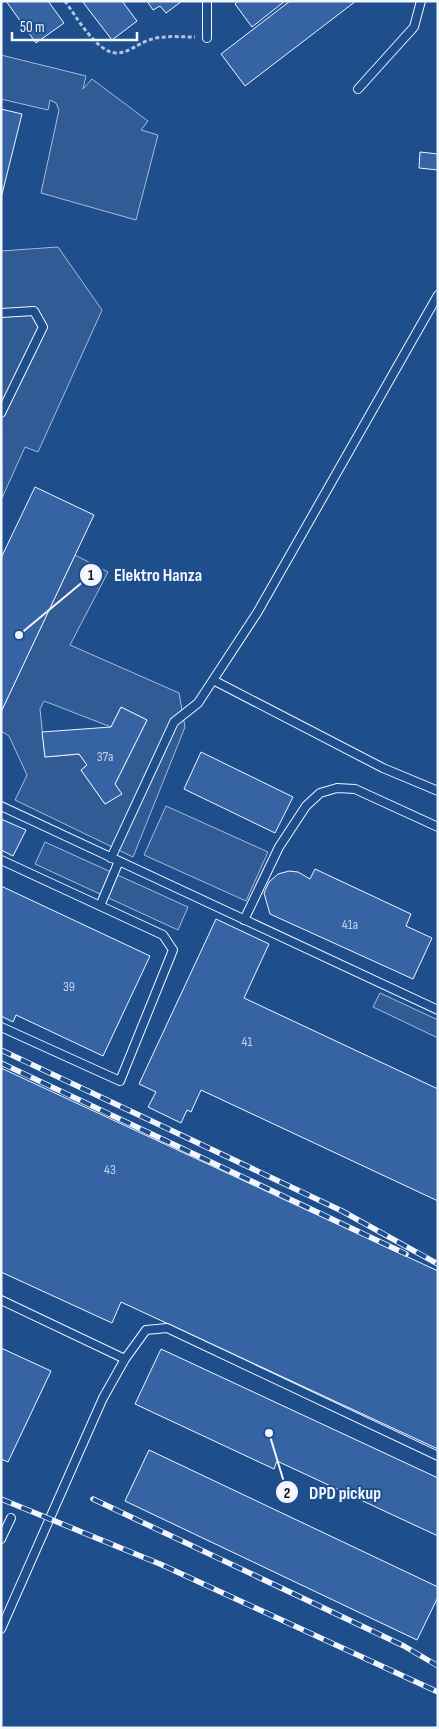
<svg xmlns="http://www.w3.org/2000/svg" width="439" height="1729" font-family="'Sofia Sans Condensed',sans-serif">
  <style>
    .built { fill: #305b95; stroke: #a8bbd7; fill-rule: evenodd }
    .building { fill: #3563a3; stroke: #f2f6ff }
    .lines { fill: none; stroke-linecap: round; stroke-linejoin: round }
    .lane-casing { stroke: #f2f6ff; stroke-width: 10 }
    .path { stroke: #b3c4dc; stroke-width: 3; stroke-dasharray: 4 2.5; stroke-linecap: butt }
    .lane { stroke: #1f4e8c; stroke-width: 8 }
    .rail-casing { stroke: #f2f6ff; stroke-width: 5.5 }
    .rail { stroke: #1f4e8c; stroke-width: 4; stroke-dasharray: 11; stroke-linecap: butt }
    .labels { text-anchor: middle; stroke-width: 4; stroke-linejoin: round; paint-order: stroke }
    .number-label { font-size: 14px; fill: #c3d1e8 }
    .leader { fill: none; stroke: #f2f6ff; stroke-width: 2 }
    .callout-dot { fill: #f2f6ff; stroke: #1f4e8c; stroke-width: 2 }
    .mark-label { font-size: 15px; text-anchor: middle; font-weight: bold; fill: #111 }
    .callout-label { font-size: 18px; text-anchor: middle; font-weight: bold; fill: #f2f6ff; stroke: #1f4e8c; stroke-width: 4; stroke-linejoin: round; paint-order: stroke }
  </style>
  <rect width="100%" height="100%" fill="#1f4e8c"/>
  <path class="built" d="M 1,55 L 86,76 L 83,89 L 92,79 L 148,121 L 141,130 L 158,135 L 136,220 L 41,193 L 59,110 L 56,103 L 50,100 L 48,110 L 1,99 Z
    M 58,247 L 102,310 L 38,452 L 25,447 L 2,498 L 1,251 Z
    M 75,555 L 108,572 L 70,645 L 179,693 L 185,727 L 133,857 L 15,800 L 27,775 L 9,736 L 1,731 L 1,712 ZM 44,701 L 111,727 L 121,707 L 147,720 L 115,784 L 121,794 L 105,804 L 81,770 L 87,765 L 79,754 L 45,757 L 40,709 Z
    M 166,806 L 268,852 L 246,901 L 144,855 Z
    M 45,842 L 188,907 L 178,930 L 35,864 Z
    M 380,993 L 438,1020 L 438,1038 L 373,1007 Z"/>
  <path class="building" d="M 6,1 L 48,1 L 64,23 L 36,43 Z
    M 82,1 L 122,1 L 137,21 L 112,40 Z
    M 147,1 L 182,1 L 166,13 L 160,6 L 153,10 Z
    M 238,1 L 285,1 L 252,27 L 235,4 Z
    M 290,1 L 356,1 L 245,86 L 221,54 Z
    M 1,109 L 22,114 L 1,198 Z
    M 420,152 L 438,154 L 438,170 L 419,168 Z
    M 35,487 L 94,515 L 1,712 L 1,558 Z
    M 121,707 L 147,720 L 115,784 L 122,794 L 105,804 L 81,770 L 87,765 L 79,754 L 45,757 L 42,732 L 111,727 Z
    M 201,752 L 293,797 L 275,833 L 184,789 Z
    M 1,819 L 26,830 L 13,856 L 1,850 Z
    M 315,869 L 411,914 L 406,926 L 432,938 L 413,979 L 270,914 L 264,893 L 269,882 L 278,874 L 289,871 L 298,872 L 310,879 Z
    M 1,886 L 150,956 L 103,1056 L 16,1015 L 13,1022 L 1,1016 Z
    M 216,919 L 269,944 L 244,998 L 438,1089 L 438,1201 L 201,1090 L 191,1112 L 187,1110 L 181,1123 L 148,1107 L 156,1092 L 139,1084 Z
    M 1,1068 L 438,1271 L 438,1449 L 121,1302 L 112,1323 L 1,1272 Z
    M 1,1348 L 51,1371 L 8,1462 L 1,1459 Z
    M 161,1349 L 438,1478 L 438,1536 L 277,1461 L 274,1469 L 135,1404 Z
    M 149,1450 L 438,1587 L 438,1597 L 417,1640 L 125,1501 Z"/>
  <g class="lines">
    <g class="lane-casing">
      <path id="lane" d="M 207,38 L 207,1
        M 358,89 L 414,27 L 421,1
        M 1,313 L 34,311 L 43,327 L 1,413
        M 213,680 L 383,768 L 438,791
        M 1,806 L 438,1010
        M 111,858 L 174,722 L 198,703 L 257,613 L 438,295
        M 1,860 L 163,935 L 173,950 L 120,1081 L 1,1027
        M 100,906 L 119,861
        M 244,920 L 279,847 L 306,806 L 320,793 L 337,788 L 355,789 L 438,827
        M 1,1300 L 125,1359 L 146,1330 L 167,1328 L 438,1456
        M 1,1539 L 11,1518
        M 1,1629 L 103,1398 L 125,1359"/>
    </g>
    <path class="path" d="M 65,1 C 76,16 96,52 116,53 C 129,53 137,44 149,40 C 164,35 180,37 195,37"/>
    <use href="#lane" class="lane"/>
    <g class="rail-casing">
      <path id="rail" d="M 1,1050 L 342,1211 L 438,1264
        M 1,1063 L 406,1254
        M 1,1499 L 160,1564 L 438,1692
        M 93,1499 L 404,1646 L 438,1666"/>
    </g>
    <use href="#rail" class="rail"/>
  </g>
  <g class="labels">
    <g class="number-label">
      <text x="105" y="761">37a</text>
      <text x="350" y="929">41a</text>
      <text x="69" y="991">39</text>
      <text x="247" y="1046">41</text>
      <text x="110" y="1174">43</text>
    </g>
  </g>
  <path class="leader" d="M19 635L91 575M269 1433L287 1492"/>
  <g class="callout-dot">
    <circle cx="19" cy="635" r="5"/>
    <circle cx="269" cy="1433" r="5"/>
    <circle cx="91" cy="575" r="12"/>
    <circle cx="287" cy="1492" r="12"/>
  </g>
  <g class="mark-label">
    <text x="91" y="580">1</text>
    <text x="287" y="1498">2</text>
  </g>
  <g class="callout-label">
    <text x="158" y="581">Elektro Hanza</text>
    <text x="345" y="1499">DPD pickup</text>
  </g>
  <rect width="439" height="1729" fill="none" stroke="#f2f6ff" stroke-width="5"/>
  <path d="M12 32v8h125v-8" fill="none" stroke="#f2f6ff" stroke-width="2.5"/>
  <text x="20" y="32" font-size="15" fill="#f2f6ff" stroke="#1f4e8c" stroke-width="4" paint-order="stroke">50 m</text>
</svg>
